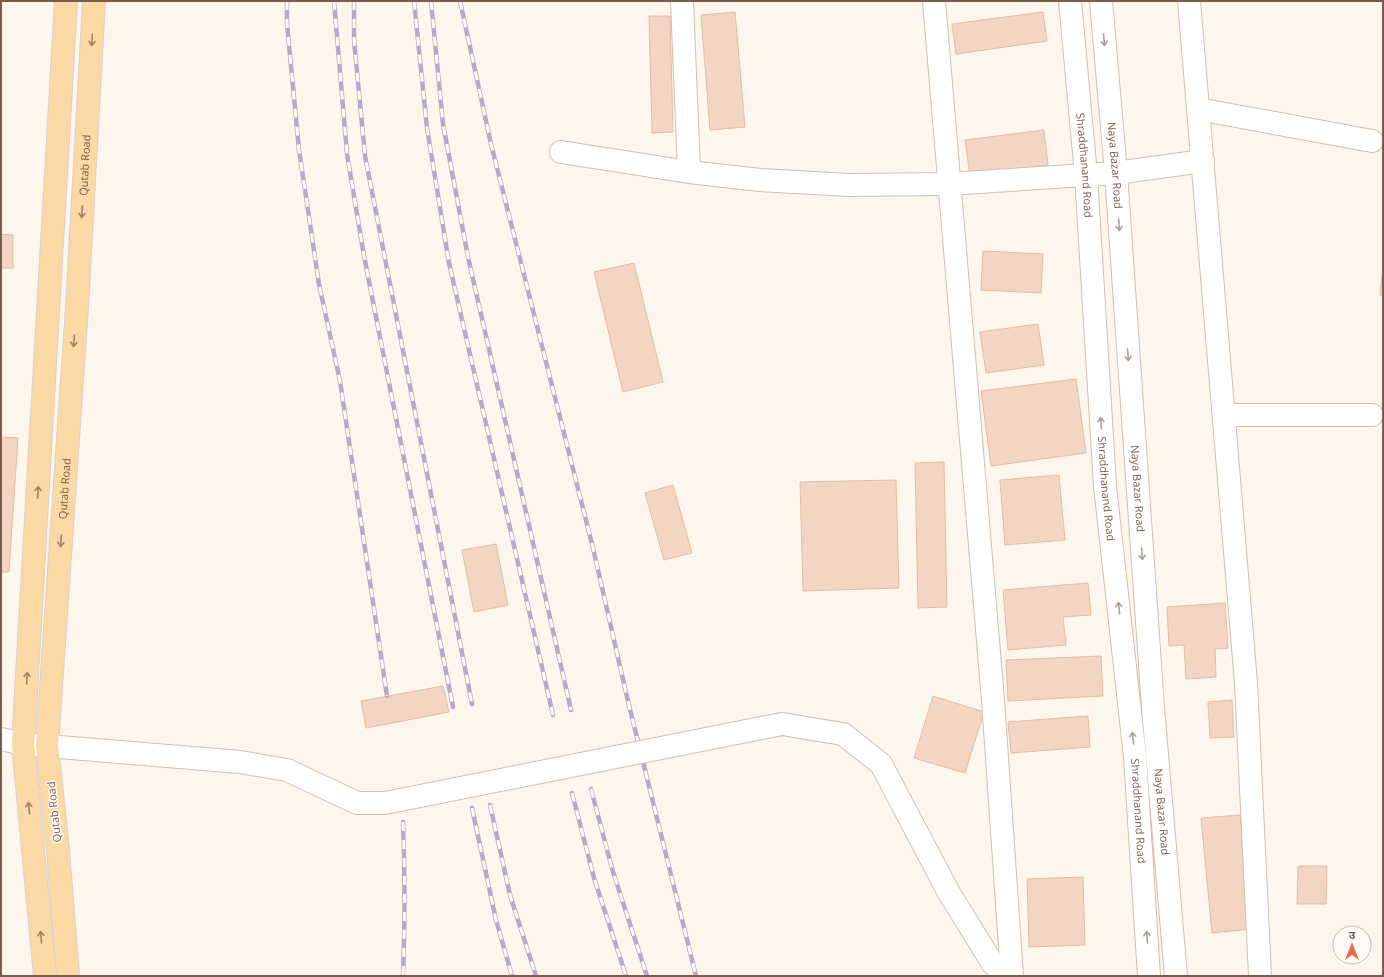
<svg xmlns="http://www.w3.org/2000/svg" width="1384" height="977" font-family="'Open Sans','Noto Sans Devanagari',sans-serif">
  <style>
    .building { fill: #f3d5c3; stroke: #e6bba3 }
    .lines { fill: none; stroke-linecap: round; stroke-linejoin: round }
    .minor-casing { stroke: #d1beb0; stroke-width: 24 }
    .major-casing { stroke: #dad1cd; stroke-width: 24 }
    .minor { stroke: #fff; stroke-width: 22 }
    .major { stroke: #fbd9a5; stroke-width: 22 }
    .rail-casing { stroke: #b9a8c9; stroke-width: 4.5 }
    .rail { stroke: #fffaf3; stroke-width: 3; stroke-dasharray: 9; stroke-linecap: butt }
    .minor-bridge-casing { stroke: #d1beb0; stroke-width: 24; stroke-linecap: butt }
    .minor-bridge { stroke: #fff; stroke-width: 22 }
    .oneway { stroke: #a18267 }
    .oneway2 { stroke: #af9d94 }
    .labels { text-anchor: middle; stroke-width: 3; stroke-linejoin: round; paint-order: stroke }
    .street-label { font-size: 11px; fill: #7a5c4d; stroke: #fffaf3 }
  </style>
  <rect width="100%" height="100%" fill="#fdf6ec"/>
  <path class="building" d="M 735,12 L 745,127 L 710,130 L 701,15 Z
    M 1043,12 L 1047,41 L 956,54 L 952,24 Z
    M 649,16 L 670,16 L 673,132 L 652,133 Z
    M 1044,130 L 1048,165 L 970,175 L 965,140 Z
    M 1,234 L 13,235 L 13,268 L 1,268 Z
    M 983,251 L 1043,254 L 1041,293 L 981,290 Z
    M 634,263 L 663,382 L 623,392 L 594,272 Z
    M 1383,266 L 1383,295 L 1380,295 Z
    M 1038,324 L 1044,365 L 986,373 L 980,332 Z
    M 1076,379 L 1086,453 L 991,466 L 981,391 Z
    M 1,437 L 18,438 L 9,572 L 1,572 Z
    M 944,462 L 947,607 L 918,608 L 915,463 Z
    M 1059,475 L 1065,540 L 1005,545 L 1000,480 Z
    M 896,480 L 899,588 L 803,591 L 800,482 Z
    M 673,485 L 692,553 L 664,560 L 645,493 Z
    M 496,544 L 508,605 L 474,612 L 462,550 Z
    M 1088,583 L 1091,615 L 1063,617 L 1066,645 L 1008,650 L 1003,590 Z
    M 1225,603 L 1228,648 L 1215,649 L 1216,677 L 1186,679 L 1184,645 L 1169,646 L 1167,607 Z
    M 1101,656 L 1103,696 L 1008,701 L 1006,660 Z
    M 443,686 L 449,712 L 366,728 L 361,701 Z
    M 933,696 L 984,712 L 965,773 L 914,758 Z
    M 1232,700 L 1234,737 L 1210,738 L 1208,702 Z
    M 1088,716 L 1090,747 L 1011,753 L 1008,722 Z
    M 1240,815 L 1251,929 L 1212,933 L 1201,818 Z
    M 1298,866 L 1327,866 L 1326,904 L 1297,904 Z
    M 1083,877 L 1085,945 L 1029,947 L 1027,879 Z"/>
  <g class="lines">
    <g class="minor-casing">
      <g id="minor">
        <path d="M 682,1 L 689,172"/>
        <path d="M 934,1 L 993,700 L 1012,976"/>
        <path id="s1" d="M 1070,1 L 1086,175 L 1105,486 L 1135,757 L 1149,976"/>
        <path id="s2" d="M 1101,1 L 1116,173 L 1153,708 L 1176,976"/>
        <path d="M 1189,1 L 1246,683 L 1260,976"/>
        <path d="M 1198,109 L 1372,141"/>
        <path d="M 561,152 L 689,172 L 760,180 L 849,185 L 948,184 L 1116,173 L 1203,161"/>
        <path d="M 1224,415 L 1372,415"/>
        <path d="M 782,724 L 843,734 L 881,764 L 949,893 L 993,964 L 1009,976"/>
        <path d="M 1,739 L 23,744 L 240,762 L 287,770 L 357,803 L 385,803"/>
      </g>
    </g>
    <g class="major-casing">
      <g id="major">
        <path d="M 45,976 L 23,744 L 66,1"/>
        <path id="s3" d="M 68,976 L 58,850 L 47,746 L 77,307 L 94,1"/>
      </g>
    </g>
    <use href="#minor" class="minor"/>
    <use href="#major" class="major"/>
    <g class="rail-casing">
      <path id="rail" d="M 287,1 L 287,24 L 299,150 L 319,284 L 340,381 L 387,696
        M 334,1 L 347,154 L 364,256 L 453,707
        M 354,1 L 354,40 L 365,156 L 472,704
        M 414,1 L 427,128 L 449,263 L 553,715
        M 431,1 L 443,124 L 468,257 L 571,710
        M 460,1 L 491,144 L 593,548 L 627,697 L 696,976
        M 591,789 L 613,872 L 647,976
        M 572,793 L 594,878 L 626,976
        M 490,805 L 510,895 L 536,976
        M 472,808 L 496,920 L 512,976
        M 403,822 C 405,873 405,924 403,976"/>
    </g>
    <use href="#rail" class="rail"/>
    <g class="minor-bridge-casing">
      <path id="minor-bridge" d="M 385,803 L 782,724"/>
    </g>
    <use href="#minor-bridge" class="minor-bridge"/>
  </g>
  <defs><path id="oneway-shaft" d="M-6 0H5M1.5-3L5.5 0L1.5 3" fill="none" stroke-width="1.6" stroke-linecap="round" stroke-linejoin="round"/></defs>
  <g class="oneway">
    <use href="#oneway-shaft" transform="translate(92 40) rotate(93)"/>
    <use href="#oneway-shaft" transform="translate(82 212) rotate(93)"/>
    <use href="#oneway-shaft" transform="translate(74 341) rotate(94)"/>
    <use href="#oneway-shaft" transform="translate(38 492) rotate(-87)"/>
    <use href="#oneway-shaft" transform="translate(61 541) rotate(94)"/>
    <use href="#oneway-shaft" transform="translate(27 678) rotate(-87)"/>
    <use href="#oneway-shaft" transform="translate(29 808) rotate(-95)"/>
    <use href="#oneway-shaft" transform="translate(41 937) rotate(-95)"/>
  </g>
  <g class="oneway2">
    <use href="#oneway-shaft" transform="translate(1104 40) rotate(85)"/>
    <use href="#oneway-shaft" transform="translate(1119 225) rotate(86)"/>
    <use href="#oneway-shaft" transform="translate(1128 355) rotate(86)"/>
    <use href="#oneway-shaft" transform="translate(1101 423) rotate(-94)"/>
    <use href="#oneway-shaft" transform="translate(1142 554) rotate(86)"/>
    <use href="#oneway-shaft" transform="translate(1119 608) rotate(-96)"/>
    <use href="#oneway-shaft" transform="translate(1133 738) rotate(-96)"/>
    <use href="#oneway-shaft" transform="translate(1147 937) rotate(-94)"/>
  </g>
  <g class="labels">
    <g class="street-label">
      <text dy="4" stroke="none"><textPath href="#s2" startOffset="165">Naya Bazar Road</textPath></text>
      <text dy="4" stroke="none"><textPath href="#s3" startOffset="813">Qutab Road</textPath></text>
      <text dy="4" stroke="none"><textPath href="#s1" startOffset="165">Shraddhanand Road</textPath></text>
      <text dy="4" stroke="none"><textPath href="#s3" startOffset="489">Qutab Road</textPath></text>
      <text dy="4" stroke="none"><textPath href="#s1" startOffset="489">Shraddhanand Road</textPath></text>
      <text dy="4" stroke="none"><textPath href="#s2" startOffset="489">Naya Bazar Road</textPath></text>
      <text dy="4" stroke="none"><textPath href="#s1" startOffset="813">Shraddhanand Road</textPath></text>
      <text transform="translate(54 812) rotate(-96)" y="4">Qutab Road</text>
      <text dy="4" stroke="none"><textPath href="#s2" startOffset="813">Naya Bazar Road</textPath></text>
    </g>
  </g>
  <rect width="1384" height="977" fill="none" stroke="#7a5c4d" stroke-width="4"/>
  <g transform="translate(1352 945)"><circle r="19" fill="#fffaf3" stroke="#cabbb1"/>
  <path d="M0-3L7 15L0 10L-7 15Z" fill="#e76f51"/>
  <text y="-6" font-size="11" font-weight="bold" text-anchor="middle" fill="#7a5c4d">उ</text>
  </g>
</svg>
